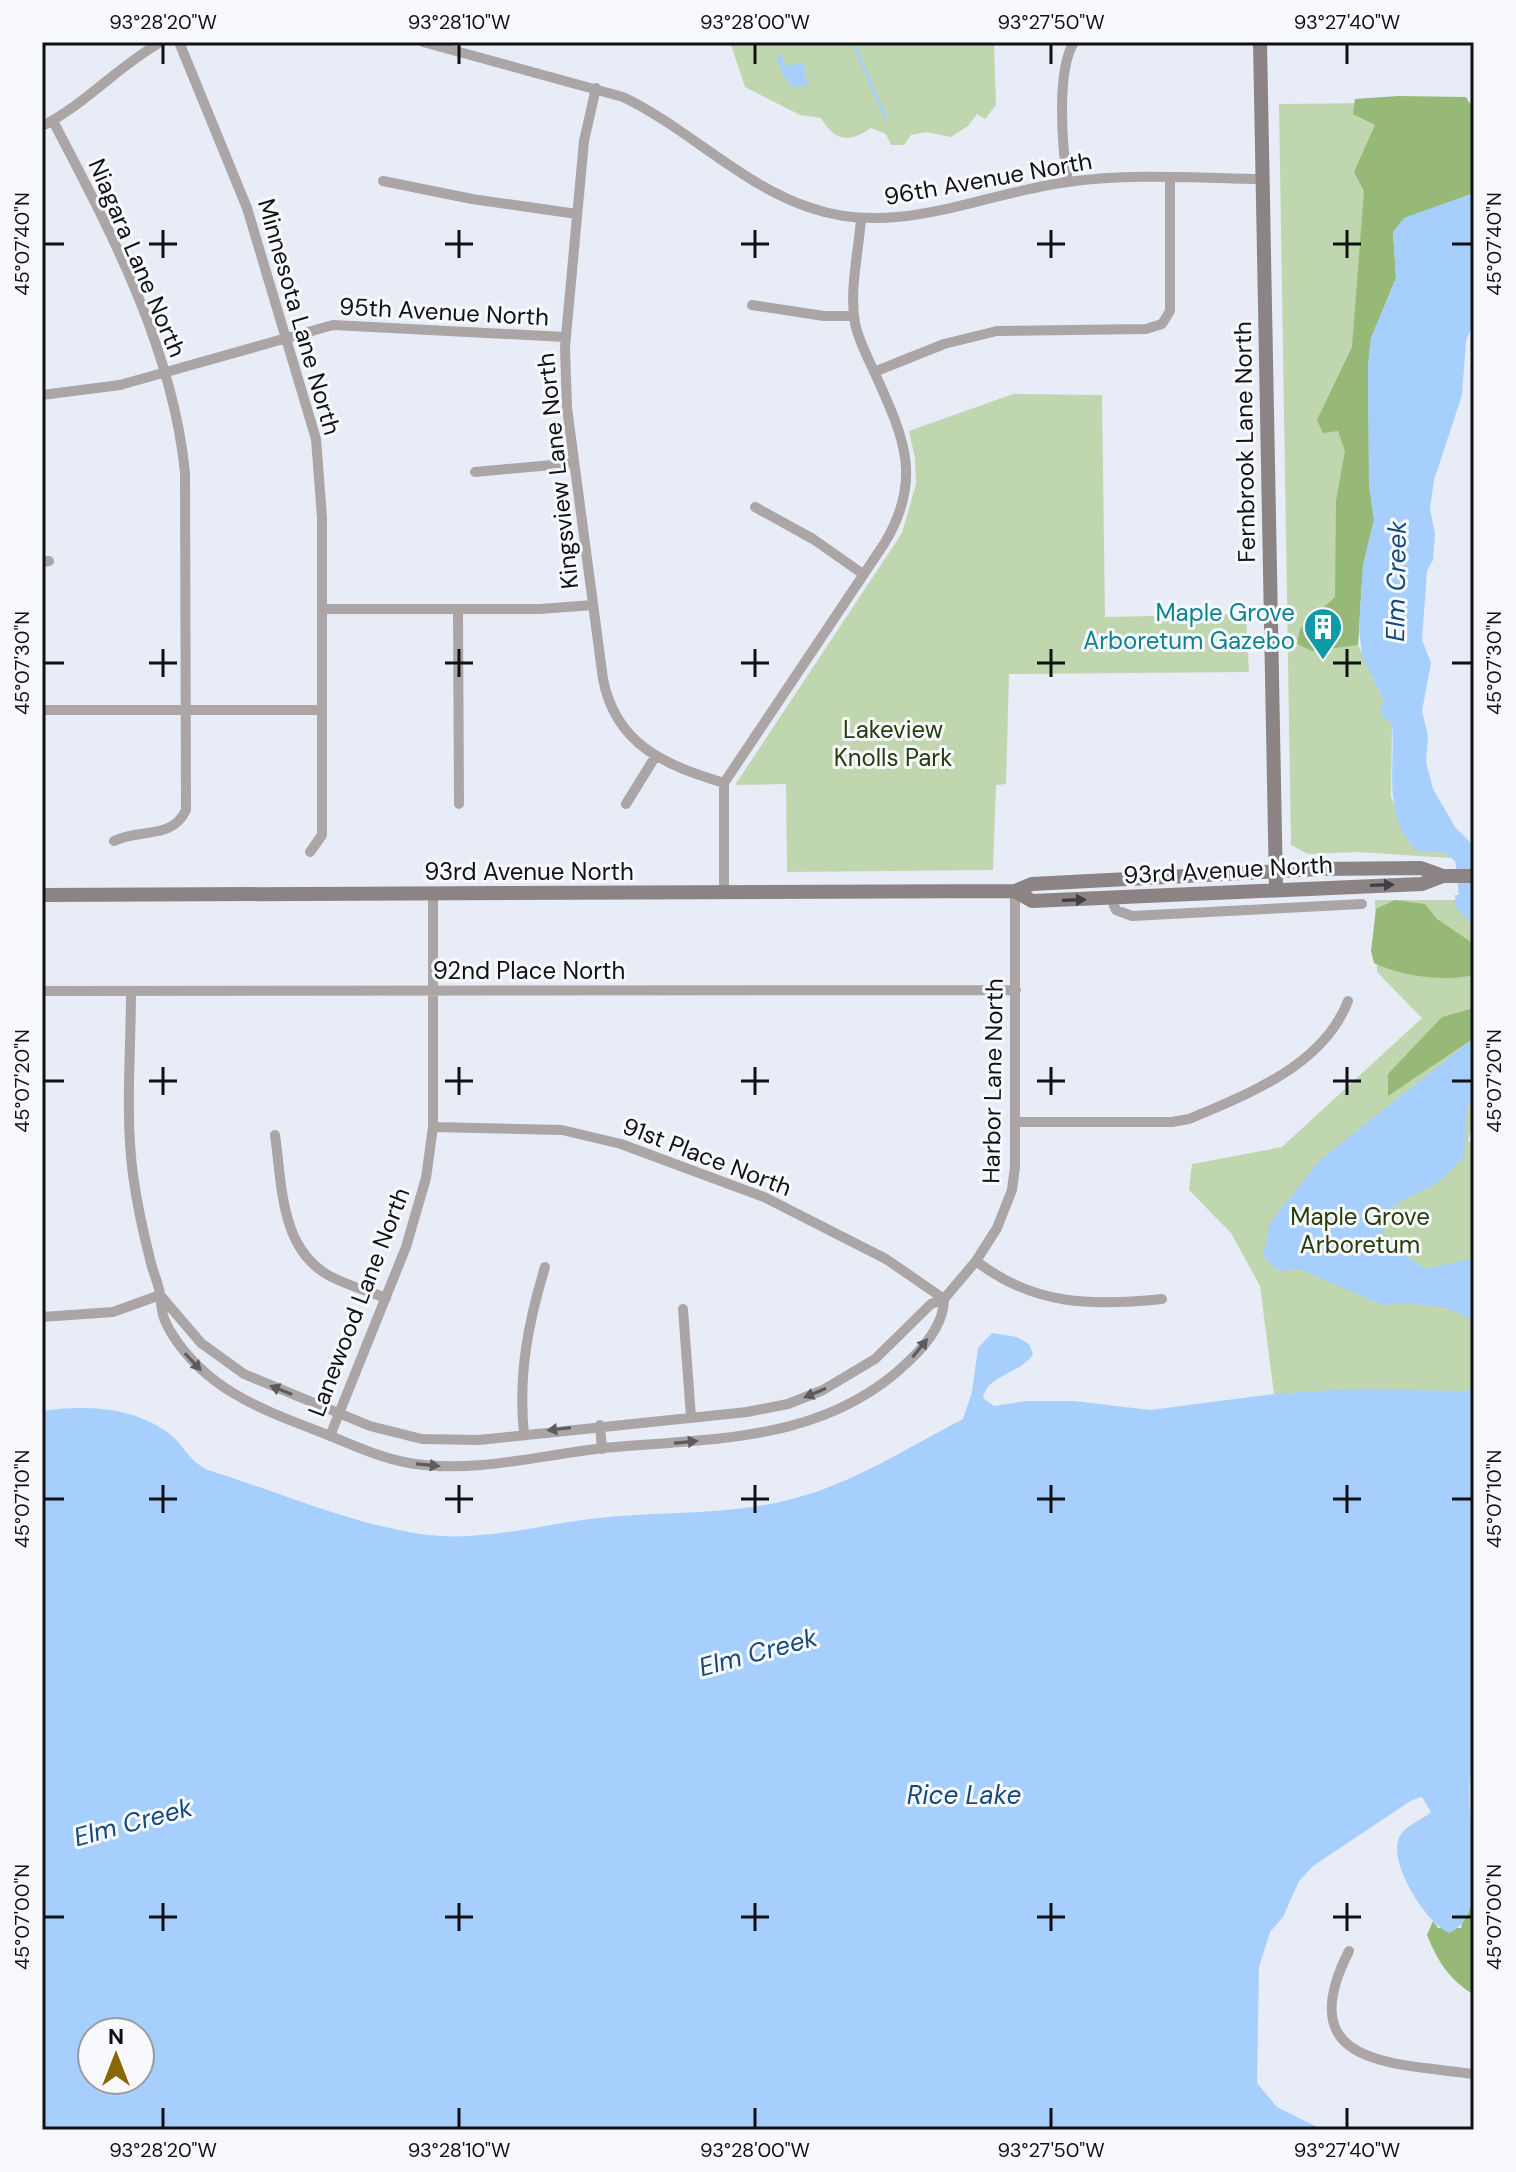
<svg xmlns="http://www.w3.org/2000/svg" width="1516" height="2172" font-family="'DM Sans',sans-serif">
  <style>
    .green { fill: #c0d6ae }
    .forest { fill: #96b977 }
    .water { fill: #a6cffd; fill-rule: evenodd }
    .lines { fill: none; stroke-linecap: round; stroke-linejoin: round }
    .stream { stroke: #a6cffd; stroke-width: 3 }
    .river { stroke: #a6cffd; stroke-width: 16 }
    .street { stroke: #aba5a6; stroke-width: 10 }
    .secondary { stroke: #8b8384; stroke-width: 14 }
    .oneway { fill: #413f41 }
    .oneway2 { fill: #5e5b5e }
    .ticks { fill: none; stroke: #101115; stroke-width: 3 }
    .labels { text-anchor: middle; stroke-width: 6; stroke-linejoin: round; paint-order: stroke }
    .street-label { font-size: 24px; fill: #101115; stroke: #f8f9fd }
    .culture-label { font-size: 24px; fill: #0d838f; stroke: #f8f9fd; text-anchor: end }
    .park-label { font-size: 24px; fill: #263c0c; stroke: #f8f9fd }
    .water-label { font-size: 26px; font-style: italic; fill: #14497d; stroke: #f8f9fd }
    .neatline { fill: none; stroke: #101115; stroke-width: 3 }
    .ticks-label { font-size: 20px; text-anchor: middle; fill: #101115 }
  </style>
  <rect width="100%" height="100%" fill="#e8ecf6"/>
  <path class="green" d="M 730,42 L 994,42 L 996,105 L 985,119 L 977,114 L 968,126 L 951,137 L 926,132 L 911,135 L 904,145 L 891,145 L 886,134 L 871,128 C 849,143 835,142 821,118 L 800,115 L 745,87 Z
    M 1474,102 L 1474,193 L 1393,232 L 1396,278 L 1371,338 L 1368,366 L 1369,450 L 1374,520 L 1360,594 L 1359,628 L 1358,645 L 1383,699 L 1386,720 L 1392,723 L 1391,797 L 1411,845 L 1448,853 L 1449,858 L 1359,852 L 1308,854 L 1291,845 L 1279,104 Z
    M 1013,394 L 1102,395 L 1105,617 L 1246,614 L 1249,672 L 1009,674 L 1006,784 L 996,785 L 993,870 L 787,872 L 786,784 L 735,785 L 902,533 L 916,484 L 915,458 L 909,431 Z
    M 1375,900 L 1474,900 L 1474,1120 L 1468,1140 L 1474,1146 L 1474,1395 L 1274,1394 L 1260,1286 L 1231,1233 L 1189,1190 L 1192,1164 L 1282,1147 L 1422,1018 L 1377,972 Z"/>
  <path class="forest" d="M 1398,96 L 1466,97 L 1474,111 L 1474,193 L 1404,218 L 1393,232 L 1396,278 L 1371,338 L 1368,366 L 1369,485 L 1374,520 L 1363,565 L 1358,645 L 1312,651 L 1297,644 L 1300,629 L 1335,597 L 1336,501 L 1345,451 L 1338,431 L 1323,433 L 1317,420 L 1352,347 L 1364,191 L 1354,172 L 1375,125 L 1353,114 L 1355,99 Z
    M 1395,900 L 1425,904 L 1437,919 L 1474,944 L 1474,975 C 1444,982 1401,976 1374,963 L 1371,951 L 1376,909 Z
    M 1474,1008 L 1474,1038 L 1388,1096 L 1388,1074 L 1442,1017 Z
    M 1474,1873 L 1474,1995 C 1449,1979 1438,1962 1427,1935 L 1433,1921 L 1438,1928 L 1461,1928 Z"/>
  <path class="water" d="M 780,53 L 786,65 L 804,64 L 807,86 L 793,87 L 784,77 L 776,55 Z
    M 1474,193 L 1474,321 L 1466,341 L 1462,395 L 1434,480 L 1430,509 L 1435,534 L 1433,560 L 1427,571 L 1422,640 L 1431,663 L 1422,711 L 1428,736 L 1426,762 L 1433,789 L 1455,827 L 1473,845 L 1474,858 L 1449,858 L 1448,853 L 1417,851 C 1381,815 1396,768 1392,724 L 1380,714 L 1383,699 L 1362,656 L 1359,628 L 1363,565 L 1374,520 L 1369,485 L 1368,366 L 1371,338 L 1396,278 L 1393,232 L 1404,218 Z
    M 1455,895 L 1474,895 L 1474,927 L 1456,908 Z
    M 1474,1038 L 1474,1093 L 1467,1108 L 1464,1157 C 1455,1165 1446,1178 1435,1184 C 1409,1199 1377,1203 1385,1241 L 1426,1269 L 1474,1258 L 1474,1321 L 1448,1308 L 1404,1303 L 1382,1305 L 1300,1269 L 1278,1271 L 1263,1256 L 1270,1223 L 1320,1160 Z
    M 992,1333 L 1017,1337 L 1029,1344 L 1033,1354 C 1020,1375 987,1374 983,1398 L 994,1406 L 1026,1401 L 1074,1401 L 1150,1410 L 1274,1394 L 1346,1389 L 1464,1391 L 1474,1388 L 1474,1763 C 1456,1803 1499,1912 1449,1933 C 1426,1923 1391,1867 1398,1841 C 1402,1826 1421,1821 1431,1812 L 1422,1797 L 1412,1800 L 1313,1866 L 1299,1881 L 1283,1917 L 1270,1932 L 1259,1967 L 1257,2083 L 1277,2107 L 1323,2130 L 42,2130 L 42,1411 C 85,1405 130,1406 167,1432 C 185,1445 185,1458 208,1470 C 280,1492 352,1525 428,1535 C 481,1541 537,1526 590,1519 C 655,1511 724,1516 788,1500 C 853,1484 905,1449 963,1419 L 972,1392 L 978,1348 ZM 140,2032 L 140,2080 L 92,2080 L 92,2032 Z"/>
  <g class="lines">
    <path class="stream" d="M 853,42 L 886,119"/>
    <path class="river" d="M 1449,845 L 1463,858 L 1467,897 L 1474,906"/>
    <path class="street" d="M 179,42 L 247,208 L 316,439 L 322,517 L 322,835 L 310,852
      M 423,42 L 623,97 C 688,128 741,185 811,208 C 899,238 981,193 1068,182 C 1131,173 1198,178 1262,179
      M 596,88 L 584,141 L 565,347 L 567,408 L 603,679 C 616,746 666,765 724,783
      M 53,121 C 110,230 173,348 185,473 L 186,810 C 172,840 140,828 114,841
      M 42,126 C 86,104 118,66 161,42
      M 383,181 L 472,199 L 577,214
      M 1068,182 C 1062,148 1056,71 1074,42
      M 752,305 L 824,316 L 854,316
      M 874,372 L 944,344 L 997,331 L 1146,329 L 1162,324 L 1170,311 L 1170,179
      M 42,395 L 120,385 L 333,325 L 565,337
      M 475,472 L 574,463
      M 755,507 L 813,539 L 863,574
      M 42,562 L 49,561
      M 323,609 L 540,609 L 593,605
      M 458,609 L 459,804
      M 42,710 L 322,710
      M 626,804 L 655,757
      M 724,893 L 724,783 L 884,544 C 925,477 902,434 873,369 C 866,354 858,339 855,323 C 849,290 859,250 861,218
      M 1111,898 L 1116,910 L 1132,916 L 1362,904
      M 42,991 L 1016,990
      M 131,991 C 131,1052 125,1115 133,1175 C 137,1203 143,1232 150,1259 C 152,1271 159,1283 160,1295 C 162,1312 162,1318 172,1334 C 209,1393 267,1411 328,1435 C 355,1446 381,1458 409,1463 C 474,1474 540,1455 604,1448 C 713,1438 825,1443 909,1361 C 926,1345 944,1322 944,1299
      M 1016,1122 L 1172,1122 L 1189,1119 C 1248,1094 1323,1066 1348,1001
      M 433,1127 L 562,1130 L 621,1144 L 764,1197 L 886,1259 L 944,1299
      M 275,1135 C 282,1183 280,1248 328,1275 C 346,1285 367,1291 386,1298
      M 976,1261 C 1034,1306 1093,1306 1162,1299
      M 160,1295 L 201,1343 L 244,1374 L 370,1426 L 422,1439 L 479,1440 L 747,1412 L 788,1404 L 823,1390 L 875,1359 L 931,1304 L 944,1299 L 976,1261 L 997,1228 L 1012,1190 L 1015,1167 L 1015,891
      M 683,1309 L 691,1417
      M 42,1317 L 113,1312 L 160,1295
      M 600,1425 L 602,1449
      M 524,1434 C 518,1375 528,1323 545,1267
      M 330,1436 L 406,1247 L 426,1178 L 433,1127 L 433,894
      M 1349,1951 C 1290,2067 1393,2063 1474,2074"/>
    <path class="secondary" d="M 1260,42 L 1276,888
      M 1015,891 L 1032,901 L 1422,884 L 1443,876
      M 42,895 L 1015,891 L 1032,884 L 1319,869 L 1421,868 L 1443,876 L 1474,876"/>
  </g>
  <defs><path id="oneway-solid" d="M-6-.8H1V-3.2L6.5 0L1 3.2V.8H-6Z" transform="scale(2)"/></defs>
  <g class="oneway">
    <use href="#oneway-solid" transform="translate(1382 885) rotate(-2)"/>
    <use href="#oneway-solid" transform="translate(1074 900) rotate(-2)"/>
  </g>
  <g class="oneway2">
    <use href="#oneway-solid" transform="translate(920 1348) rotate(-51)"/>
    <use href="#oneway-solid" transform="translate(193 1362) rotate(47)"/>
    <use href="#oneway-solid" transform="translate(281 1390) rotate(-158)"/>
    <use href="#oneway-solid" transform="translate(815 1393) rotate(157)"/>
    <use href="#oneway-solid" transform="translate(559 1429) rotate(173)"/>
    <use href="#oneway-solid" transform="translate(686 1442) rotate(-5)"/>
    <use href="#oneway-solid" transform="translate(428 1465) rotate(5)"/>
  </g>
  <path class="ticks" d="M 163,44 L 163,64M 459,44 L 459,64M 755,44 L 755,64M 1051,44 L 1051,64M 1347,44 L 1347,64M 163,230 L 163,258M 459,230 L 459,258M 755,230 L 755,258M 1051,230 L 1051,258M 1347,230 L 1347,258M 44,244 L 64,244M 149,244 L 177,244M 445,244 L 473,244M 741,244 L 769,244M 1037,244 L 1065,244M 1333,244 L 1361,244M 1452,244 L 1472,244M 163,649 L 163,677M 459,649 L 459,677M 755,649 L 755,677M 1051,649 L 1051,677M 1347,649 L 1347,677M 44,663 L 64,663M 149,663 L 177,663M 445,663 L 473,663M 741,663 L 769,663M 1037,663 L 1065,663M 1333,663 L 1361,663M 1452,663 L 1472,663M 163,1067 L 163,1095M 459,1067 L 459,1095M 755,1067 L 755,1095M 1051,1067 L 1051,1095M 1347,1067 L 1347,1095M 44,1081 L 64,1081M 149,1081 L 177,1081M 445,1081 L 473,1081M 741,1081 L 769,1081M 1037,1081 L 1065,1081M 1333,1081 L 1361,1081M 1452,1081 L 1472,1081M 163,1485 L 163,1513M 459,1485 L 459,1513M 755,1485 L 755,1513M 1051,1485 L 1051,1513M 1347,1485 L 1347,1513M 44,1499 L 64,1499M 149,1499 L 177,1499M 445,1499 L 473,1499M 741,1499 L 769,1499M 1037,1499 L 1065,1499M 1333,1499 L 1361,1499M 1452,1499 L 1472,1499M 163,1903 L 163,1931M 459,1903 L 459,1931M 755,1903 L 755,1931M 1051,1903 L 1051,1931M 1347,1903 L 1347,1931M 44,1917 L 64,1917M 149,1917 L 177,1917M 445,1917 L 473,1917M 741,1917 L 769,1917M 1037,1917 L 1065,1917M 1333,1917 L 1361,1917M 1452,1917 L 1472,1917M 163,2108 L 163,2128M 459,2108 L 459,2128M 755,2108 L 755,2128M 1051,2108 L 1051,2128M 1347,2108 L 1347,2128"/>
  <defs>
    <g id="building-pin" transform="scale(2)"><path d="M0 17L-7.5 6A9.5 9.5 0 1 1 7.5 6Z" fill="#0f9aa8" stroke="#f8f9fd"/><path d="M-4-6H4V6H1V3H-1V6H-4ZM-2.5-4.3h1.7v1.8h-1.7ZM.8-4.3h1.7v1.8H.8ZM-2.5-1h1.7V.8h-1.7ZM.8-1h1.7V.8H.8Z" fill="#fff"/></g>
  </defs>
  <g fill-rule="evenodd">
    <use href="#building-pin" x="1323" y="627"/>
  </g>
  <g class="labels">
    <g class="street-label">
      <text transform="translate(988 179) rotate(-10)" y="8">96th Avenue North</text>
      <text transform="translate(137 258) rotate(67)" y="8">Niagara Lane North</text>
      <text transform="translate(444 312) rotate(3)" y="8">95th Avenue North</text>
      <text transform="translate(299 317) rotate(74)" y="8">Minnesota Lane North</text>
      <text transform="translate(1245 442) rotate(-91)" y="8">Fernbrook Lane North</text>
      <text transform="translate(558 471) rotate(-96)" y="8">Kingsview Lane North</text>
      <text transform="translate(1228 870) rotate(-3)" y="8">93rd Avenue North</text>
      <text x="529" y="880">93rd Avenue North</text>
      <text x="529" y="979">92nd Place North</text>
      <text transform="translate(993 1081) rotate(-89)" y="8">Harbor Lane North</text>
      <text transform="translate(707 1157) rotate(21)" y="8">91st Place North</text>
      <text transform="translate(359 1302) rotate(-69)" y="8">Lanewood Lane North</text>
    </g>
    <g class="culture-label">
      <text x="1295" y="621">Maple Grove<tspan x="1295" dy="28">Arboretum Gazebo</tspan></text>
    </g>
    <g class="park-label">
      <text x="893" y="738">Lakeview<tspan x="893" dy="28">Knolls Park</tspan></text>
      <text x="1360" y="1225">Maple Grove<tspan x="1360" dy="28">Arboretum</tspan></text>
    </g>
    <g class="water-label">
      <text transform="translate(1396 581) rotate(-89)" y="9">Elm Creek</text>
      <text transform="translate(758 1652) rotate(-15)" y="9">Elm Creek</text>
      <text x="964" y="1804">Rice Lake</text>
      <text transform="translate(133 1822) rotate(-15)" y="9">Elm Creek</text>
    </g>
  </g>
  <rect width="1516" height="2172" fill="none" stroke="#f8f9fd" stroke-width="88"/>
  <g transform="translate(116 2056)"><circle r="38" fill="#f8f9fd" stroke="#9b9ca0" stroke-width="2"/>
  <path d="M0-6L14 30L0 20L-14 30Z" fill="#8a6705"/>
  <text y="-12" font-size="22" font-weight="bold" text-anchor="middle" fill="#101115">N</text>
  </g>
  <rect x="44" y="44" width="1428" height="2084" class="neatline"/>
  <g class="ticks-label">
    <text x="163" y="29">93°28'20"W</text>
    <text x="459" y="29">93°28'10"W</text>
    <text x="755" y="29">93°28'00"W</text>
    <text x="1051" y="29">93°27'50"W</text>
    <text x="1347" y="29">93°27'40"W</text>
    <text transform="translate(22 244) rotate(-90)" y="7">45°07'40"N</text>
    <text transform="translate(1494 244) rotate(-90)" y="7">45°07'40"N</text>
    <text transform="translate(22 663) rotate(-90)" y="7">45°07'30"N</text>
    <text transform="translate(1494 663) rotate(-90)" y="7">45°07'30"N</text>
    <text transform="translate(22 1081) rotate(-90)" y="7">45°07'20"N</text>
    <text transform="translate(1494 1081) rotate(-90)" y="7">45°07'20"N</text>
    <text transform="translate(22 1499) rotate(-90)" y="7">45°07'10"N</text>
    <text transform="translate(1494 1499) rotate(-90)" y="7">45°07'10"N</text>
    <text transform="translate(22 1917) rotate(-90)" y="7">45°07'00"N</text>
    <text transform="translate(1494 1917) rotate(-90)" y="7">45°07'00"N</text>
    <text x="163" y="2157">93°28'20"W</text>
    <text x="459" y="2157">93°28'10"W</text>
    <text x="755" y="2157">93°28'00"W</text>
    <text x="1051" y="2157">93°27'50"W</text>
    <text x="1347" y="2157">93°27'40"W</text>
  </g>
</svg>
